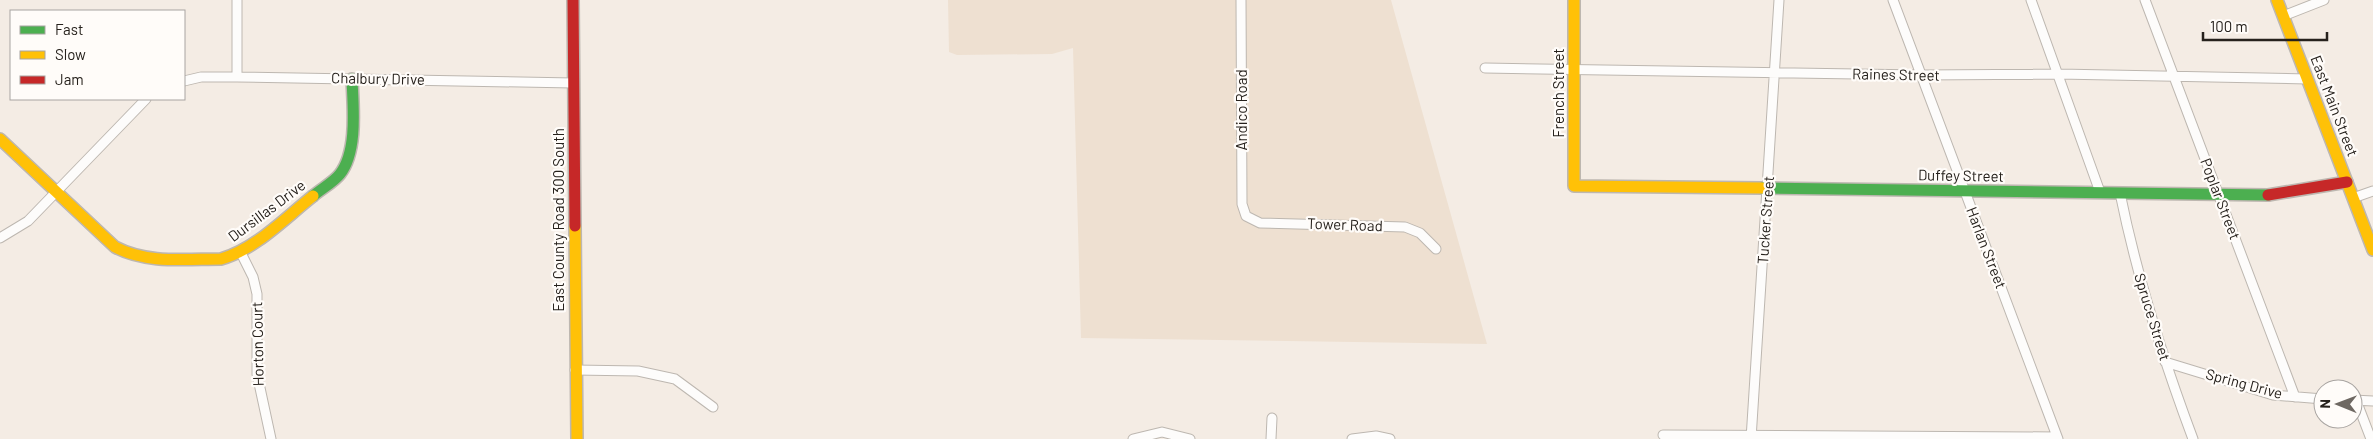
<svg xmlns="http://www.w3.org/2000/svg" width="2373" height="439" font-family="Barlow,sans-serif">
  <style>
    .built { fill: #eee0d1 }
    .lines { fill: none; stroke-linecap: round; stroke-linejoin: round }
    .street-casing { stroke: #bdb7b0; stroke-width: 11 }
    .fast-casing { stroke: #bdb7b0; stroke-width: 14 }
    .slow-casing { stroke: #bdb7b0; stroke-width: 14 }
    .jam-casing { stroke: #bdb7b0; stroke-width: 14 }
    .street { stroke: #fdfcfb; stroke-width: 9 }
    .fast { stroke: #4caf50; stroke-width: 11 }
    .slow { stroke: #ffc107; stroke-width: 11 }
    .jam { stroke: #c62828; stroke-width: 11 }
    .labels { text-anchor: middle; stroke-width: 4.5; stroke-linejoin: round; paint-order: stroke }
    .street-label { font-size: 15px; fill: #26211c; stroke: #fffcf9 }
  </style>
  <rect width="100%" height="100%" fill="#f4ece4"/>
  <path class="built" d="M 948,0 L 1391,0 L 1487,344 L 1081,338 L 1073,48 L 1052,54 L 957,55 L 949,52 Z"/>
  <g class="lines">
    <g class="street-casing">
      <path id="street" d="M 237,0 L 237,77
        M 1241,0 L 1242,204 L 1246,216 L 1260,223 L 1405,227 L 1420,233 L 1436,249
        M 1893,0 L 2058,439
        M 2031,0 L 2100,192
        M 2145,0 L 2295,397
        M 2283,16 L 2324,0
        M 1485,68 L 1921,75 L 2059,74 L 2307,79
        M 184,81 L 201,77 L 237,77 L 573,83
        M 2120,193 C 2137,277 2163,359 2193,439
        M 2353,198 L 2373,191
        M 0,238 L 28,221 L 146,99
        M 240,251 L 253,277 L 257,294 L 257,374 L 271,439
        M 2165,362 L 2273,395 L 2323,399
        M 575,370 L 638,371 L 675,379 L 713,407
        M 2353,400 L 2373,401
        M 2356,400 L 2371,439
        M 1663,435 L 2057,437
        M 1133,439 L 1162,432 L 1190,439
        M 1271,439 L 1272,418
        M 1352,439 L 1376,436 L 1390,439
        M 1751,439 L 1779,0"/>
    </g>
    <g class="fast-casing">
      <path id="fast" d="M 1762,188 L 2268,195
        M 313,196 C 321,189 334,182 340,174 C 358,151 353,106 352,79"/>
    </g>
    <g class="slow-casing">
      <path id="slow" d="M 1574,0 L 1574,186 L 1762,188
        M 2277,0 L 2373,250
        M 0,139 L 115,247 C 147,264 186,259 221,259 C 256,249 285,218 313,196
        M 575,226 L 577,439"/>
    </g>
    <g class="jam-casing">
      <path id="jam" d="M 573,0 L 575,226
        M 2268,195 L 2347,182"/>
    </g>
    <use href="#street" class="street"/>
    <use href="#fast" class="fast"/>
    <use href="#slow" class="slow"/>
    <use href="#jam" class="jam"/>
  </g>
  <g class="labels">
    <g class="street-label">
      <text transform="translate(1896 75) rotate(1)" y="5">Raines Street</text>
      <text transform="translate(378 79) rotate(1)" y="5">Chalbury Drive</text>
      <text transform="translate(1559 93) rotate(-90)" y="5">French Street</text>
      <text transform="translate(2334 106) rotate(69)" y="5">East Main Street</text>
      <text transform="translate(1242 110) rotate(-90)" y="5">Andico Road</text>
      <text transform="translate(1961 176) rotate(1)" y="5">Duffey Street</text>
      <text transform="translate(2220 199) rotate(69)" y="5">Poplar Street</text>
      <text transform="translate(267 211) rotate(-37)" y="5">Dursillas Drive</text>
      <text transform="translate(559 220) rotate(-90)" y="5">East County Road 300 South</text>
      <text transform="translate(1766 220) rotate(-86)" y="5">Tucker Street</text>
      <text transform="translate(1345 225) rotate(2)" y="5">Tower Road</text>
      <text transform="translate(1986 248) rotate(69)" y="5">Harlan Street</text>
      <text transform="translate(2152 317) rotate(73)" y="5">Spruce Street</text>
      <text transform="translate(258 344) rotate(-91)" y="5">Horton Court</text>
      <text transform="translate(2244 384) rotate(15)" y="5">Spring Drive</text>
    </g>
  </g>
  <rect x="10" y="10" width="175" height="90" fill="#fffcf9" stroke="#a8a4a1"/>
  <rect x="20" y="26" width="25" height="8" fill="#4caf50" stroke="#a8a4a1"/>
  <text x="55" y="35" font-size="15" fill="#26211c">Fast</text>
  <rect x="20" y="51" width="25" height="8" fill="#ffc107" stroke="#a8a4a1"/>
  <text x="55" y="60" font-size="15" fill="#26211c">Slow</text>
  <rect x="20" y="76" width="25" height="8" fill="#c62828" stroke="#a8a4a1"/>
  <text x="55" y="85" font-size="15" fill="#26211c">Jam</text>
  <g transform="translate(2338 404) rotate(271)"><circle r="24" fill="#fffcf9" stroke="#a8a4a1"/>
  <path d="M0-4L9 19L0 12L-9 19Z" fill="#6e6862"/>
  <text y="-8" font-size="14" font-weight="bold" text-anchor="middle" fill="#26211c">N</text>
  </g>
  <path d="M2203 32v8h124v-8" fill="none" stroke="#26211c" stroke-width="2.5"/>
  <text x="2210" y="32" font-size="15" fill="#26211c" stroke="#fffcf9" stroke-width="4" paint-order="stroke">100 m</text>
</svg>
